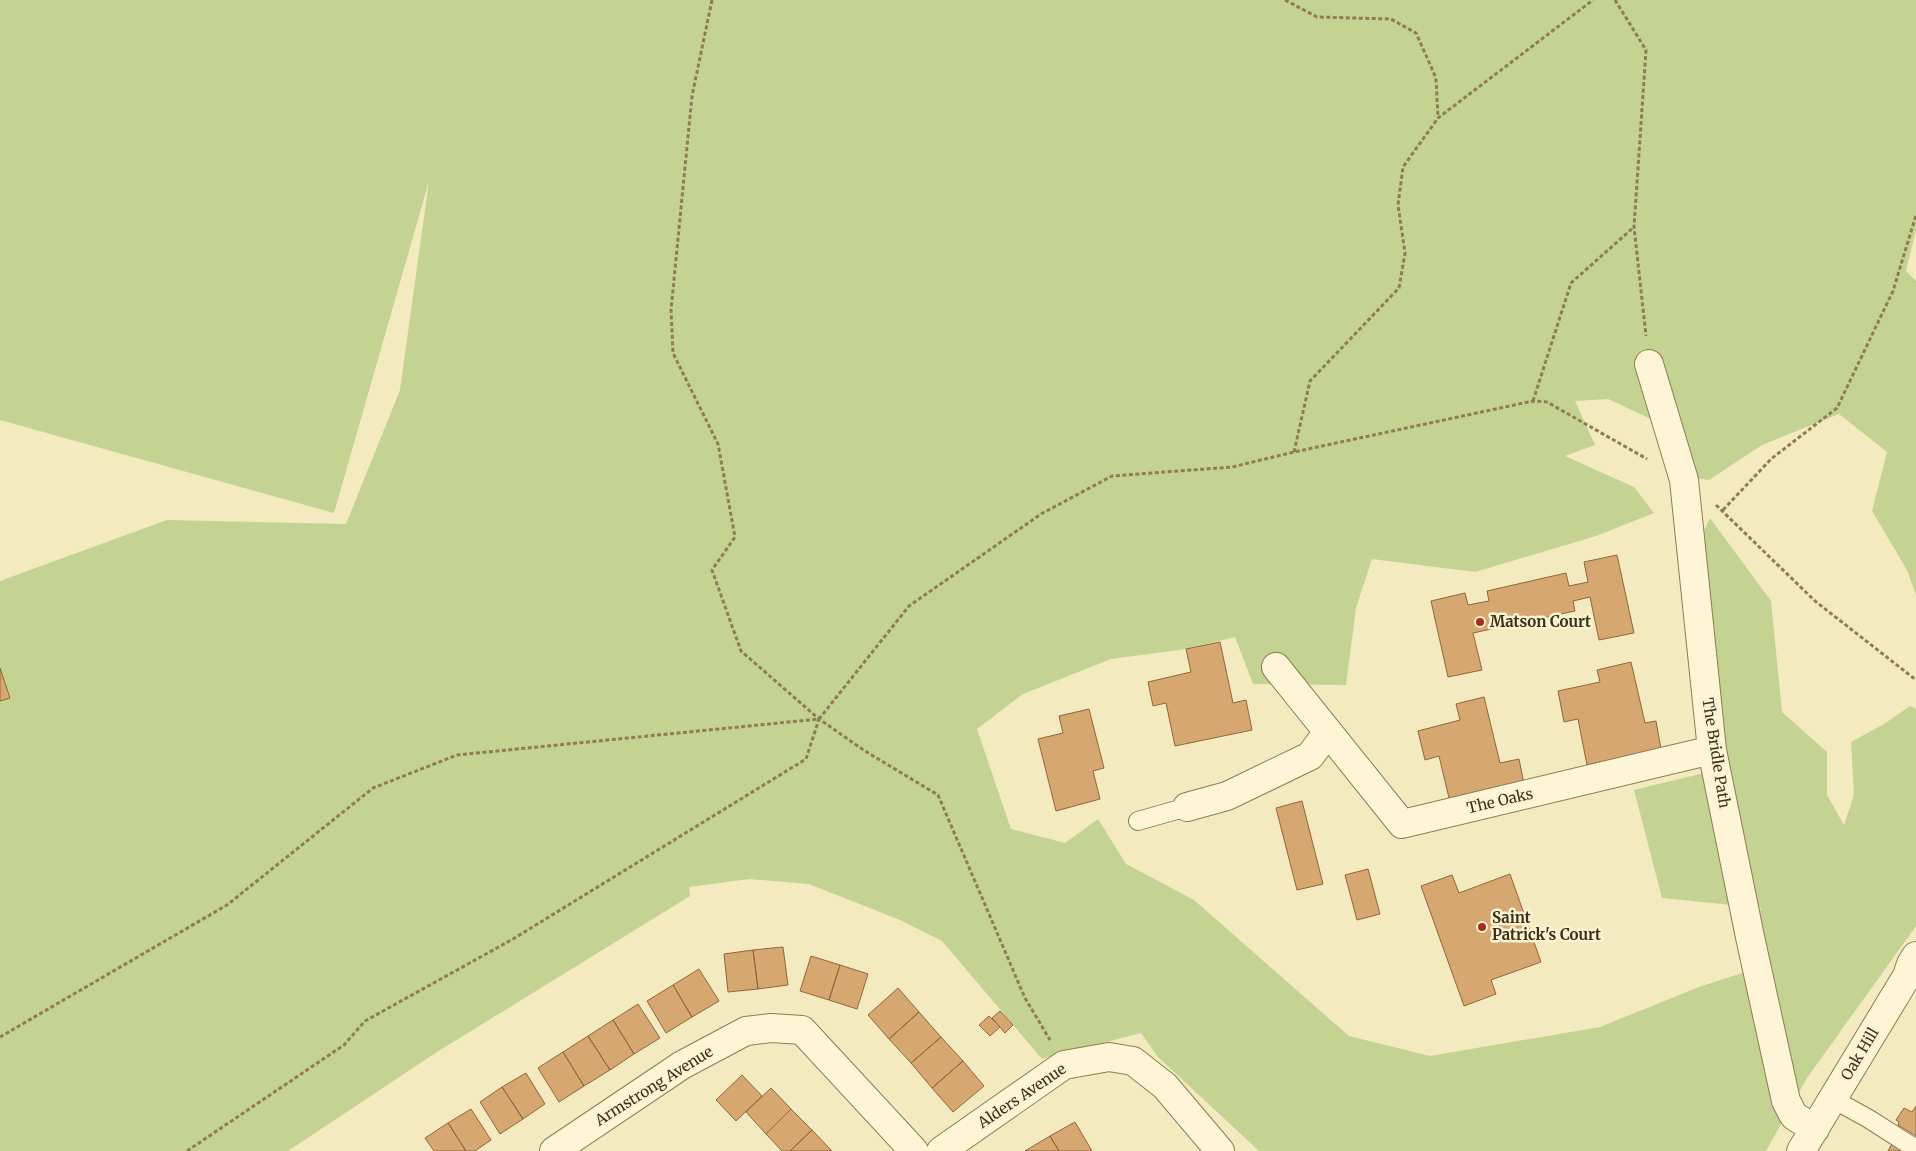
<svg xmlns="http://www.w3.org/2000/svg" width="1916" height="1151" font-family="Merriweather,serif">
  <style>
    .green { fill: #c4d392 }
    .building { fill: #d6a771; stroke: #916638 }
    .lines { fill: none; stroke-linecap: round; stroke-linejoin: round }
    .service-casing { stroke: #8f7b55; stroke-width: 20 }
    .minor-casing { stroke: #8f7b55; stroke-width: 30 }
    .path { stroke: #8f7b55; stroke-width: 3; stroke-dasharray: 4 2.5; stroke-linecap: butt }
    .service { stroke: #fdf5d5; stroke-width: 18 }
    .minor { stroke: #fdf5d5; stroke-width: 28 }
    .poi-dot { fill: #a52d1e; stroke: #faf3d1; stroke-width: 2 }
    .labels { text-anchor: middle; stroke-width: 5; stroke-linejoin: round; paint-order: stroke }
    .poi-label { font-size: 15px; font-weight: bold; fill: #3d2f1c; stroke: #faf3d1; text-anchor: start }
    .street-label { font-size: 15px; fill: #3d2f1c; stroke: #faf3d1 }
  </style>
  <rect width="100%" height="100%" fill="#f3eac0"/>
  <path class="green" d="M 0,0 L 1916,0 L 1916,230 L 1906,271 L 1916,281 L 1916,595 L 1907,570 L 1872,511 L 1887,452 L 1839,414 L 1762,445 L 1709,480 L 1690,477 L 1653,420 L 1608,399 L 1575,401 L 1595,445 L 1565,456 L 1634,487 L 1654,513 L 1596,536 L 1475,572 L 1372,559 L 1356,608 L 1346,685 L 1253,684 L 1235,637 L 1186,649 L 1111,659 L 1023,694 L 977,729 L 1011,829 L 1065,843 L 1098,819 L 1126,864 L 1194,900 L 1349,1036 L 1430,1056 L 1600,1027 L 1699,987 L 1745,972 L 1761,908 L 1662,898 L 1634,790 L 1708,772 L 1686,568 L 1710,518 L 1771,601 L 1782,712 L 1827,752 L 1827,795 L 1844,825 L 1854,795 L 1851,742 L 1884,724 L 1910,706 L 1916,709 L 1916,926 L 1807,1078 L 1766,1151 L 1259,1151 L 1158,1057 L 1141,1033 L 1042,1059 L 942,941 L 900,920 L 809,884 L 749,879 L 689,887 L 690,896 L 437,1052 L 288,1151 L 0,1151 L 0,581 L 167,520 L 346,524 L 400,390 L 429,181 L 334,513 L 0,420 Z"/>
  <path class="building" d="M 1617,555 L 1634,633 L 1599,640 L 1590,597 L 1573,601 L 1575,611 L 1473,633 L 1482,670 L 1448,677 L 1431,601 L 1465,593 L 1468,605 L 1489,601 L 1487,591 L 1566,573 L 1569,586 L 1588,582 L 1584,562 Z
    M 1220,642 L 1233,703 L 1246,700 L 1252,730 L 1175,746 L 1166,703 L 1153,706 L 1148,682 L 1191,672 L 1186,649 Z
    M 1631,662 L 1645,723 L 1656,721 L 1661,749 L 1587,765 L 1578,719 L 1564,722 L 1558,691 L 1600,682 L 1597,670 Z
    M 0,668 L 10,698 L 0,701 Z
    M 1484,697 L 1500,763 L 1519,759 L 1524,784 L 1450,802 L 1439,756 L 1425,760 L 1418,731 L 1460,720 L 1456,704 Z
    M 1089,709 L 1104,768 L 1093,771 L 1100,799 L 1056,811 L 1038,739 L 1063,733 L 1059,716 Z
    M 1302,801 L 1323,884 L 1297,890 L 1276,808 Z
    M 1368,869 L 1380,914 L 1357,920 L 1345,875 Z
    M 1510,874 L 1541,962 L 1491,980 L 1496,994 L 1464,1006 L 1421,886 L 1452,875 L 1459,893 Z
    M 783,947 L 788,985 L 758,989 L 753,950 Z
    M 753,950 L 758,989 L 728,992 L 724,954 Z
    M 811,956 L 840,965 L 829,1000 L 800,991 Z
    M 840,965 L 868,974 L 857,1009 L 829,1000 Z
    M 699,969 L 719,1001 L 692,1017 L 673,985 Z
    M 673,985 L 692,1017 L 666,1033 L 647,1001 Z
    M 898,988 L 919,1012 L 889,1039 L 868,1015 Z
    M 638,1004 L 660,1038 L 634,1054 L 613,1020 Z
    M 1000,1011 L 1013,1025 L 1005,1033 L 992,1018 Z
    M 919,1012 L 941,1037 L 911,1063 L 889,1039 Z
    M 989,1016 L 1000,1027 L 990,1036 L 979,1025 Z
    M 613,1020 L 634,1054 L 610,1070 L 588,1036 Z
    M 588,1036 L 610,1070 L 584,1086 L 563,1052 Z
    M 941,1037 L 963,1061 L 932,1088 L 911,1063 Z
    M 563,1052 L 584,1086 L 559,1102 L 538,1068 Z
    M 963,1061 L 984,1086 L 953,1112 L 932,1088 Z
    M 526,1073 L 545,1104 L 523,1119 L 502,1087 Z
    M 742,1075 L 762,1096 L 736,1121 L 716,1100 Z
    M 502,1087 L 523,1119 L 500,1134 L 480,1102 Z
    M 771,1088 L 791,1109 L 766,1134 L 746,1112 Z
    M 1916,1106 L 1916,1136 L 1898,1125 L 1899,1122 L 1896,1120 L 1904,1108 L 1912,1112 Z
    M 471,1109 L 491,1140 L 475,1151 L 466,1151 L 448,1123 Z
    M 791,1109 L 812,1130 L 790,1151 L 782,1151 L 766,1134 Z
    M 1075,1122 L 1092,1151 L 1059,1151 L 1050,1136 Z
    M 448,1123 L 466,1151 L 434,1151 L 425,1138 Z
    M 812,1130 L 832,1151 L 790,1151 Z
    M 1050,1136 L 1059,1151 L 1025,1151 Z
    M 1894,1140 L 1912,1151 L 1888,1151 Z"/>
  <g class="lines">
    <g class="service-casing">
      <path id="service" d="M 1138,821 L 1187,807
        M 1833,1099 L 1869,1119 L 1916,1149"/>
    </g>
    <g class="minor-casing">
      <path id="minor" d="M 1649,364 L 1684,480 L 1712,750 L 1750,937 L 1786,1101 L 1794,1116 L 1815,1129
        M 1276,667 L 1402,824 L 1712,750
        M 1187,807 L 1227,796 L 1310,756 L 1328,732
        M 554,1151 L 682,1065 L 746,1031 L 771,1028 L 802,1030 L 914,1151
        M 941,1151 L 1064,1065 L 1109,1057 L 1133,1061 L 1165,1086 L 1220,1151
        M 1801,1151 L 1907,976 L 1911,964 L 1916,956"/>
    </g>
    <path class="path" d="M 712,0 L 692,96 L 671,310 L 673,353 L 718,444 L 735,537 L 712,570 L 741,651 L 819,719 L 865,751 L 938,795 L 1025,998 L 1050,1040
      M 1285,0 L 1317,17 L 1391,19 L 1416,33 L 1436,78 L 1438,118
      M 1615,0 L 1646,50 L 1634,227 L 1646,336
      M 1533,401 L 1571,283 L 1634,227
      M 1294,452 L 1310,381 L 1399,288 L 1405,253 L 1398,205 L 1403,167 L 1438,118 L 1593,0
      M 1716,505 L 1815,601 L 1916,680
      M 1723,510 L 1771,459 L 1837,408 L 1893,291 L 1916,215
      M 0,1037 L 227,905 L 373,788 L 457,755 L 819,719 L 909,606 L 1041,514 L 1112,476 L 1232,467 L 1294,452 L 1533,401 L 1547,402 L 1647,459
      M 187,1151 L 344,1045 L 365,1021 L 513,939 L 806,759 L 819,719"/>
    <use href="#service" class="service"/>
    <use href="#minor" class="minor"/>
  </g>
  <g class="poi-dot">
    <circle cx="1480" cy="622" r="5"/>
    <circle cx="1482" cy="927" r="5"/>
  </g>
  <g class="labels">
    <g class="poi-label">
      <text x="1490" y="627">Matson Court</text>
      <text x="1492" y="923">Saint<tspan x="1492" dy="17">Patrick's Court</tspan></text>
    </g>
    <g class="street-label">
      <text transform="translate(1716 753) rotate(81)" y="5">The Bridle Path</text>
      <text transform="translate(1500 801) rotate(-13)" y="5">The Oaks</text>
      <text transform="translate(1860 1054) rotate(-59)" y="5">Oak Hill</text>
      <text transform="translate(654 1086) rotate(-32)" y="5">Armstrong Avenue</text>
      <text transform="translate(1022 1096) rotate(-34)" y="5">Alders Avenue</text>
    </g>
  </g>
</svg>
